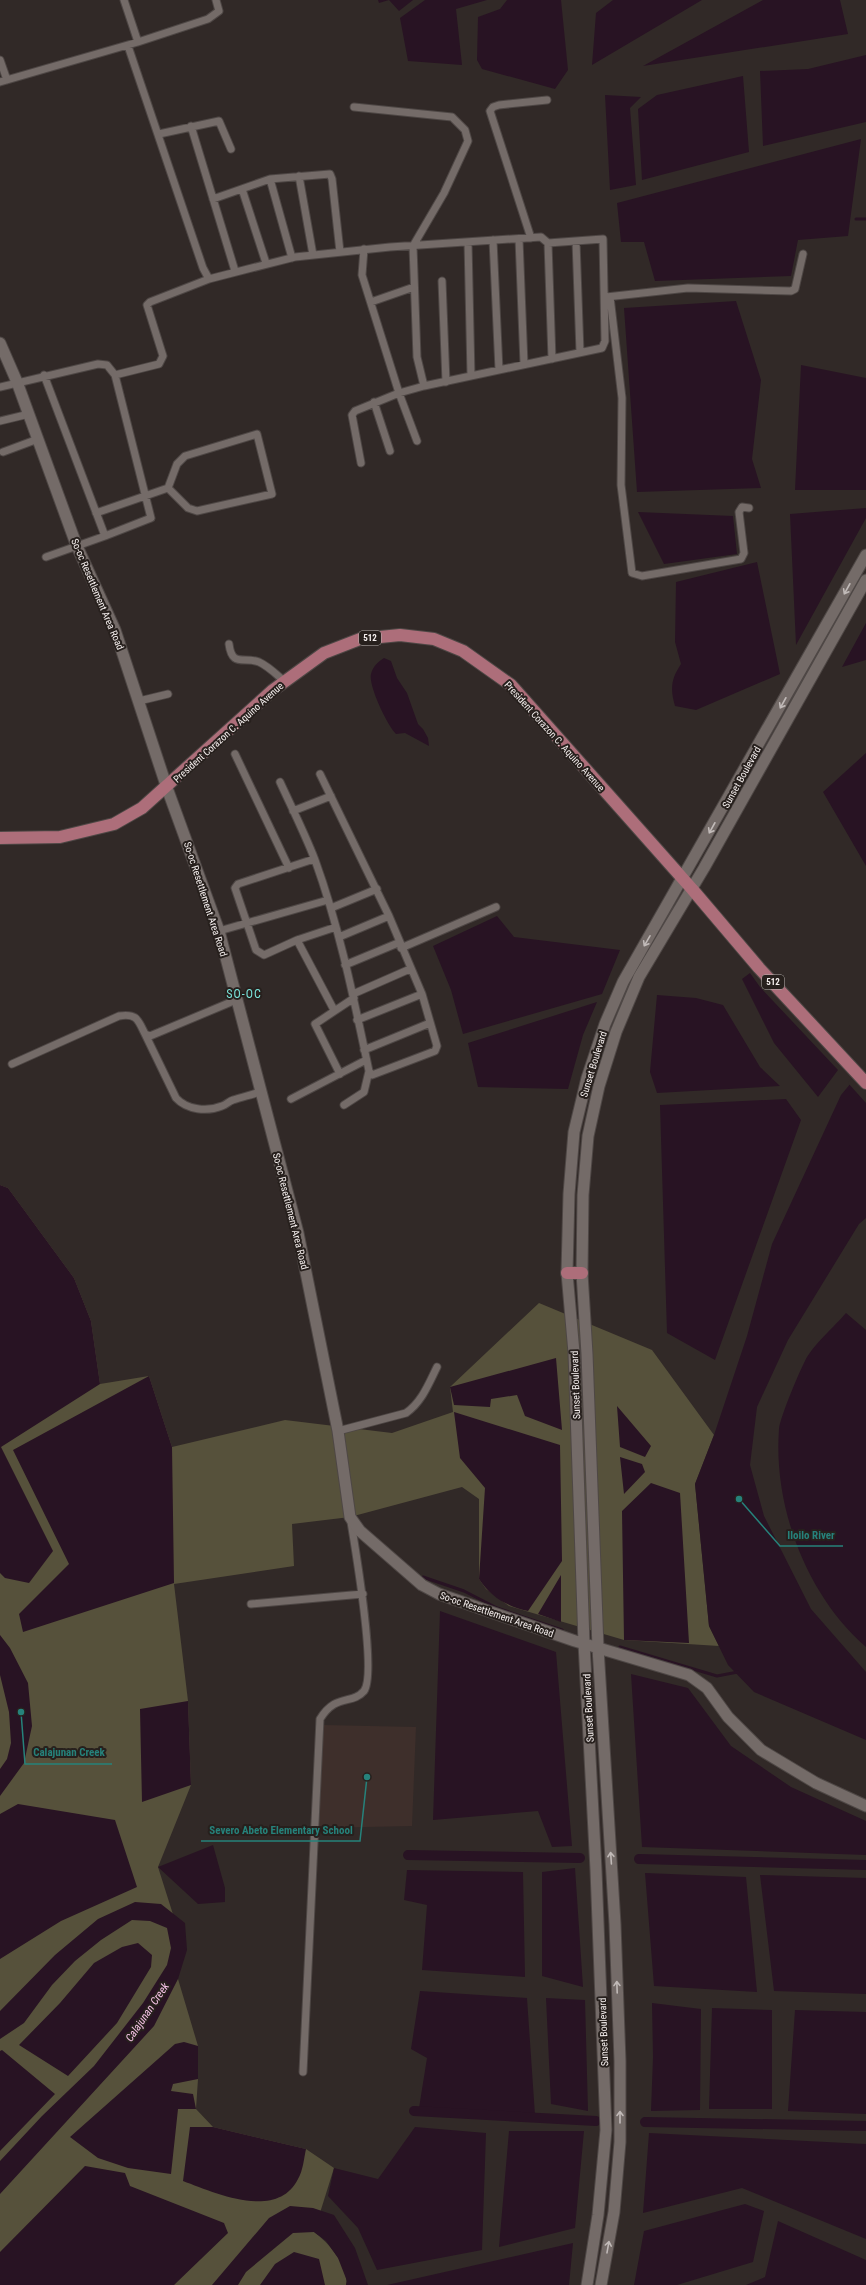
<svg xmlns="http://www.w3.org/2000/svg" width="866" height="2285" font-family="'Roboto Condensed',sans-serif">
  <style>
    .built { fill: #3e2f2b }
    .green { fill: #56513b }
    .water { fill: #281323 }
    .pier { fill: #312927 }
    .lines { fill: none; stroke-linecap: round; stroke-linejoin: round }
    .stream { stroke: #281323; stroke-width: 3 }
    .canal { stroke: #281323; stroke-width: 10 }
    .street-casing { stroke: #4e4745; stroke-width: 9 }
    .secondary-casing { stroke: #4e4745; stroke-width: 13 }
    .primary-casing { stroke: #4e4745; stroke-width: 14 }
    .street { stroke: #746b68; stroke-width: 7 }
    .secondary { stroke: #746b68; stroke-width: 11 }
    .primary { stroke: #ad6e7a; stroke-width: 12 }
    .oneway { stroke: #c1bab8 }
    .labels { text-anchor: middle; stroke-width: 4; stroke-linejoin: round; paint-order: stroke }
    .shield { fill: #27201d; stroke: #b7b1af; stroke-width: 1 }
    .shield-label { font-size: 9px; font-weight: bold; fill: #f5efee }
    .street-label { font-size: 10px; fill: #f5efee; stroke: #27201d }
    .water-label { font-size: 11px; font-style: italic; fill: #f6c3e7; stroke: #27201d }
    .quarter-label { font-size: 12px; letter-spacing: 1px; fill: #7ae4db; stroke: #27201d }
    .leader { fill: none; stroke: #26827b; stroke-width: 1.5 }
    .callout-dot { fill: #26827b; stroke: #27201d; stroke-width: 1.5 }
    .callout-label { font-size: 11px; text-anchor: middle; font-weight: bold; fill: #26827b; stroke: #27201d; stroke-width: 4; stroke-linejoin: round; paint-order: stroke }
  </style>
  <rect width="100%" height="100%" fill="#312927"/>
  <path class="built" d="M 323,1725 L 416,1727 L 412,1826 L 319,1828 Z"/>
  <path class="green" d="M 0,1185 L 8,1188 L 74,1278 L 91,1321 L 100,1384 L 149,1376 L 172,1447 L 285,1420 L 392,1433 L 453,1412 L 450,1387 L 539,1303 L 652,1350 L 714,1435 L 695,1484 L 709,1626 L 719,1646 L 624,1640 L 509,1606 L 486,1589 L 479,1579 L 479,1499 L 462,1487 L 350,1517 L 292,1524 L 294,1566 L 174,1584 L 188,1701 L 191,1785 L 158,1867 L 177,1927 L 178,1979 L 198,2046 L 198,2079 L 196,2109 L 213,2127 L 306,2149 L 334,2168 L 314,2232 C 328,2242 349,2266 346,2285 L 0,2285 Z"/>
  <path class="water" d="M 378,0 L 413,0 L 399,11 L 389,0 L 379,3 Z
    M 425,0 L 487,0 L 456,9 L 462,65 L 408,61 L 400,18 Z
    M 507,0 L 561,0 L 568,70 L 555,89 L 482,69 L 477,60 L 478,17 L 500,9 Z
    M 613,0 L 702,0 L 592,65 L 596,13 Z
    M 763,0 L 840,0 L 848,34 L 643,66 Z
    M 866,55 L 866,122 L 763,146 L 760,71 L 808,69 Z
    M 743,76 L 749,152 L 642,180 L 638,109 L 657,95 Z
    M 605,95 L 641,97 L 630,108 L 636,185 L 610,190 Z
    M 861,139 L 848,236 L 798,240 L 791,276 L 655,281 L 644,242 L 621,242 L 617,203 Z
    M 736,301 L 761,380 L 752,459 L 761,488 L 637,492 L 624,308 Z
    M 801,365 L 866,378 L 866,490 L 795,490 Z
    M 866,508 L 866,518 L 796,645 L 790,514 Z
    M 638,512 L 733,516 L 737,554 L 664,564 Z
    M 757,562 L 780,674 L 696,710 L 675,706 C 670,689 671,679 681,664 L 675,642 L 676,582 Z
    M 866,623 L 866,660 L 842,667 Z
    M 384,658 L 391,661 L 397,678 L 407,693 L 418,724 L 423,729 L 428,738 L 429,746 L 405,733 L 396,734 C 387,725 368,685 371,674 C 373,666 378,662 384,658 Z
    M 866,753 L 866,866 L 823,792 Z
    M 497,916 L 514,937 L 620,950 L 602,994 L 463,1034 L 451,990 L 433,946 Z
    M 750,973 L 760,987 L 838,1070 L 818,1097 L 774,1043 L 742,979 Z
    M 657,995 L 696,998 L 723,1005 L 760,1067 L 780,1086 L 657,1093 L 650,1072 Z
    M 597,1002 L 583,1035 L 568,1089 L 478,1087 L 468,1043 Z
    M 866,1065 L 866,1218 L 859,1224 L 788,1340 L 757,1407 L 750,1465 L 764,1516 L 811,1609 L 866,1672 L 866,1740 L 754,1692 L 728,1665 L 709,1626 L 695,1484 L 714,1435 L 747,1336 L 772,1244 L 841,1095 Z
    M 786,1099 L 801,1120 L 715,1360 L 667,1333 L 660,1105 Z
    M 0,1185 L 8,1188 L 74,1278 L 91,1321 L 100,1384 L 1,1447 L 53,1551 L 29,1583 L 5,1578 L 0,1573 Z
    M 846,1313 L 866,1330 L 866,1647 C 807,1596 773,1507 779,1429 C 780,1418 799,1372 805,1361 C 811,1347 836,1325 846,1313 Z
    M 556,1358 L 562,1430 L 525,1416 L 517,1395 L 491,1399 L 490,1407 L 454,1405 L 450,1387 Z
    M 149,1376 L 172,1447 L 174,1583 L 23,1632 L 19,1614 L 69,1564 L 13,1450 Z
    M 617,1406 L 651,1446 L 645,1457 L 620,1447 Z
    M 454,1412 L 560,1445 L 562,1561 L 528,1611 C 506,1606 491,1597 479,1579 L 485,1488 L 460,1458 Z
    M 620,1457 L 642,1464 L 645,1472 L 624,1494 Z
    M 651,1483 L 680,1493 L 689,1643 L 624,1640 L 622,1511 Z
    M 561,1575 L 561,1622 L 538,1614 Z
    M 440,1611 L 556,1652 L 572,1846 L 552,1847 L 538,1811 L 433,1820 Z
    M 0,1635 L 10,1648 L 28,1683 L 32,1726 L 24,1763 L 0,1796 L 0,1769 L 7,1759 L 11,1743 L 9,1712 L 0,1675 Z
    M 631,1674 L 688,1688 L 731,1746 L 791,1787 L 866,1821 L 866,1855 L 642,1847 Z
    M 188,1701 L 191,1785 L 142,1802 L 140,1709 Z
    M 18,1804 L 115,1820 L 137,1887 L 61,1921 L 0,1959 L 0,1814 Z
    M 213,1845 L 225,1888 L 225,1902 L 198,1904 L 158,1867 Z
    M 575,1868 L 583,1987 L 542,1976 L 542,1872 Z
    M 407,1870 L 523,1872 L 525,1977 L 422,1970 L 427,1905 L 404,1900 Z
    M 645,1873 L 746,1877 L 757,1992 L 654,1986 Z
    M 760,1875 L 866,1878 L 866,1994 L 774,1991 Z
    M 135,1902 L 161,1904 L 185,1923 L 187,1950 L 178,1979 L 154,2026 L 0,2194 L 0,2161 L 42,2116 L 94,2066 L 143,2003 L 167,1965 L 171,1948 L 167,1928 L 150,1921 L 132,1920 L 101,1940 L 75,1961 L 52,1985 L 24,2023 L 0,2039 L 0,2011 L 55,1955 L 98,1919 Z
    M 138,1943 L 152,1955 L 151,1967 L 117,2023 L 68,2076 L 19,2045 L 60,2003 L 94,1963 L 122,1947 Z
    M 420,1991 L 527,1998 L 535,2115 L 419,2108 L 427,2058 L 411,2049 Z
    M 546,1998 L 585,2000 L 588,2111 L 551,2104 Z
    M 652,2003 L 701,2009 L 700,2110 L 651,2111 L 653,2057 Z
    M 712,2008 L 772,2010 L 772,2109 L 709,2109 Z
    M 795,2010 L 866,2012 L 866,2114 L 788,2111 Z
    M 184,2042 L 198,2046 L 198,2079 L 173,2084 L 171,2091 L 193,2094 L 196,2109 L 178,2109 L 171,2174 L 128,2168 L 98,2158 L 70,2137 L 175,2044 Z
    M 2,2050 L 55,2094 L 0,2151 L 0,2051 Z
    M 190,2127 L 213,2127 L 306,2149 C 304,2158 303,2171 298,2179 C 277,2221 215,2193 183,2181 Z
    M 415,2127 L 486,2133 L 482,2250 L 377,2270 L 358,2228 L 328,2196 L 334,2168 L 378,2179 Z
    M 509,2131 L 584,2131 L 575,2228 L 499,2247 Z
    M 649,2133 L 866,2144 L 866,2239 L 742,2188 L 643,2213 Z
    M 85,2166 L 125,2173 L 130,2186 L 224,2223 L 228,2233 L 174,2285 L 0,2285 L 0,2252 Z
    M 745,2204 L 764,2211 L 753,2262 L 677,2285 L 634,2285 L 644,2231 Z
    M 290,2206 L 313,2208 L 334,2215 L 355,2248 L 368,2285 L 346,2285 L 347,2281 L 338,2258 L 326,2241 L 314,2232 L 293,2233 L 246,2272 L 238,2285 L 212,2285 L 269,2218 Z
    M 778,2221 L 866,2260 L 866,2285 L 746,2285 L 765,2277 Z
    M 573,2243 L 569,2285 L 387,2285 Z
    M 294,2252 L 319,2259 L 325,2285 L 260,2285 L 275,2264 Z"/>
  <path class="pier" d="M 866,1063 L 866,1103 L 848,1083 Z"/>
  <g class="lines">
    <path class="stream" d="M 856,219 L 866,219
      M 423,1577 L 464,1591 L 497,1608 L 562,1630
      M 620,1647 L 717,1676 L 738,1672"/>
    <path class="canal" d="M 408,1855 L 580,1858
      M 639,1859 L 866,1865
      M 414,2111 L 596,2121
      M 645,2122 L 866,2126"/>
    <g class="street-casing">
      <path id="street" d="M 138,42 L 208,19 L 219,11 L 216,0
        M 128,46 L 203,268 L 209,279 L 295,257 L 390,247 L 541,237 L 548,243 L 603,239 L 605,341 L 602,348 L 424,386 L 399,393 L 355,411 L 352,415 L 361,463
        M 0,60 L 7,80
        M 0,82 L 138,42 L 124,0
        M 354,107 L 452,117 L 465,130 L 468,141 L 444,193 L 413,246 L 417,357 L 424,386
        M 191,126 L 235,271
        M 159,134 L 219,121 L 231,149
        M 299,176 L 313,255
        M 270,179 L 292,258
        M 242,189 L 266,263
        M 213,199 L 270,179 L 330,174 L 332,179 L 340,252
        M 531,238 L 490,111 L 493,107 L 499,105 L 547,100
        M 519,239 L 524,364
        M 493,240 L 499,370
        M 576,241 L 580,352
        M 468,242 L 471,376
        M 548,243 L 552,359
        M 364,249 L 362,275 L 399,393 L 417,441
        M 442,281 L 446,382
        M 606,297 L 688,288 L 791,291 L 795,289 L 803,254
        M 610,297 L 622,398 L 621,485 L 632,573 L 642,576 L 741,559 L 744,553 L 739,512 L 742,507 L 749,508
        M 371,302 L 414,287
        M 44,375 L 105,536 L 46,557
        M 115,375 L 159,364 L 163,356 L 147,305 L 150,302 L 209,279
        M 0,387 L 98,364 L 107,365 L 115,375 L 151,518 L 105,536
        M 374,402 L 390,451
        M 0,421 L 29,414
        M 257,434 L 272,494 L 197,511 L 188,508 L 168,488 L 177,464 L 185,456 Z
        M 3,452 L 38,439
        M 96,513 L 168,488
        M 229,644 C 232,668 244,656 259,662 C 268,666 276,674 284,681
        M 139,701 L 168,694
        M 235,754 L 289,868
        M 280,782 C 292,808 305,834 315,860 C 340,929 354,1000 369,1071 L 372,1075 L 435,1051 L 437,1046 L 422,994 L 389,916 L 320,774
        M 293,811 L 331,796
        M 314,859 L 238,884 L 235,888 L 256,950 L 264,955 L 297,940 L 336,927
        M 331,908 L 377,889
        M 219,931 L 328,900
        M 339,937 L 389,916
        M 297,940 L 334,1010
        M 401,948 L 496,907
        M 345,965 L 398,943
        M 353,994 L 410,969
        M 357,1020 L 422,994
        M 145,1034 L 176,1098 C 187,1110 207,1112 222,1106 C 226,1105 229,1101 233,1100 C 242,1097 251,1095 260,1092
        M 364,1050 L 430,1023
        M 12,1064 L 119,1016 C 137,1013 138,1020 145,1034 L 150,1036 L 236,1000
        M 340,1074 L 315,1024 L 354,998
        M 291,1099 L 366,1060
        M 344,1105 L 364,1092 L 369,1071
        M 338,1431 L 406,1413 C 422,1402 429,1383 437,1367
        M 251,1604 L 363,1594
        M 303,2072 L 320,1719 C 336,1693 352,1705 364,1691 C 377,1674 355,1547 351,1522"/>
    </g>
    <g class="secondary-casing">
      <path id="secondary" d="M 0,343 L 17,382 L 76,544 L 115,630 L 167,788 L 219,931 L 298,1233 L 338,1431 L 350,1517 L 360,1531 L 422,1585 L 439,1594 L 575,1641 L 689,1675 L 707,1688 L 728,1717 L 761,1750 L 816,1783 L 866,1806
        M 587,2285 L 598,2215 L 606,2130 L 596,1870 L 584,1643 L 574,1353 L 567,1273 L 569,1194 L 574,1132 L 587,1078 L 605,1024 L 623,982 L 866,555
        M 601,2285 L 614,2212 L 620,2142 L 620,2061 L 615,1924 L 598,1648 L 587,1354 L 582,1273 L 583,1195 L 588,1136 L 599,1086 L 616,1032 L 639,977 L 704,868 L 866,580"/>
    </g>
    <g class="primary-casing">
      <path id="primary" d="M 0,838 L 60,837 L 114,824 L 142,808 L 273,690 L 324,653 L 360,639 L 400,635 L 434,639 L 463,651 L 511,685 L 692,889 L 759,968 L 866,1083
        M 567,1273 L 582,1273"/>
    </g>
    <use href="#street" class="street"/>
    <use href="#secondary" class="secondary"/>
    <use href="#primary" class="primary"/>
  </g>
  <defs><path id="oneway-shaft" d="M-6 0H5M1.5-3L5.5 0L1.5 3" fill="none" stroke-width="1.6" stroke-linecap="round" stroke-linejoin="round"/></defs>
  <g class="oneway">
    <use href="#oneway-shaft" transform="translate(847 589) rotate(119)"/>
    <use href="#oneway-shaft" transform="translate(783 703) rotate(119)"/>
    <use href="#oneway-shaft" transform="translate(712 828) rotate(119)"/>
    <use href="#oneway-shaft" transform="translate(647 941) rotate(120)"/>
    <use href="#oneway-shaft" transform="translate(611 1858) rotate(-94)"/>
    <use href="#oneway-shaft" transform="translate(617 1987) rotate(-92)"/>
    <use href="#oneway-shaft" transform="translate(620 2117) rotate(-90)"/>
    <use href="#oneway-shaft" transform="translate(608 2247) rotate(-80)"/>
  </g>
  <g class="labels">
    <g class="shield">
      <rect x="359" y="631" width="22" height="14" rx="3"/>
      <rect x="762" y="975" width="22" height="14" rx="3"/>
    </g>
    <g class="shield-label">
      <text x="370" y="641">512</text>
      <text x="773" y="985">512</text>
    </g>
    <g class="street-label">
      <text transform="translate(98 594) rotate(67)" y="4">So-oc Resettlement Area Road</text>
      <text transform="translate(228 732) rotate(-42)" y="4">President Corazon C. Aquino Avenue</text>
      <text transform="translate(555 736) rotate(48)" y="4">President Corazon C. Aquino Avenue</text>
      <text transform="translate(741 777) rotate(-61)" y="4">Sunset Boulevard</text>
      <text transform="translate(206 899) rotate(72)" y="4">So-oc Resettlement Area Road</text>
      <text transform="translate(593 1064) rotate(-73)" y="4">Sunset Boulevard</text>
      <text transform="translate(291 1211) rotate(76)" y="4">So-oc Resettlement Area Road</text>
      <text transform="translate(575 1385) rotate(-92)" y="4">Sunset Boulevard</text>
      <text transform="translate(497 1614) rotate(19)" y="4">So-oc Resettlement Area Road</text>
      <text transform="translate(588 1708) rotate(-93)" y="4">Sunset Boulevard</text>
      <text transform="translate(603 2032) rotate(-92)" y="4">Sunset Boulevard</text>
    </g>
    <g class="water-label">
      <text transform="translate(147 2012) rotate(-56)" y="4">Calajunan Creek</text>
    </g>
    <g class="quarter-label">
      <text x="244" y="998">SO-OC</text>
    </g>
  </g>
  <path class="leader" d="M739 1499L780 1546H843M21 1712L25 1764H112M367 1777L360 1841H201"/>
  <g class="callout-dot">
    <circle cx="739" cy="1499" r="4"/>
    <circle cx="21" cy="1712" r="4"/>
    <circle cx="367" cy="1777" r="4"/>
  </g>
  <g class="callout-label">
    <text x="811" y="1539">Iloilo River</text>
    <text x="69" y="1756">Calajunan Creek</text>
    <text x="281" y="1834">Severo Abeto Elementary School</text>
  </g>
</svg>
